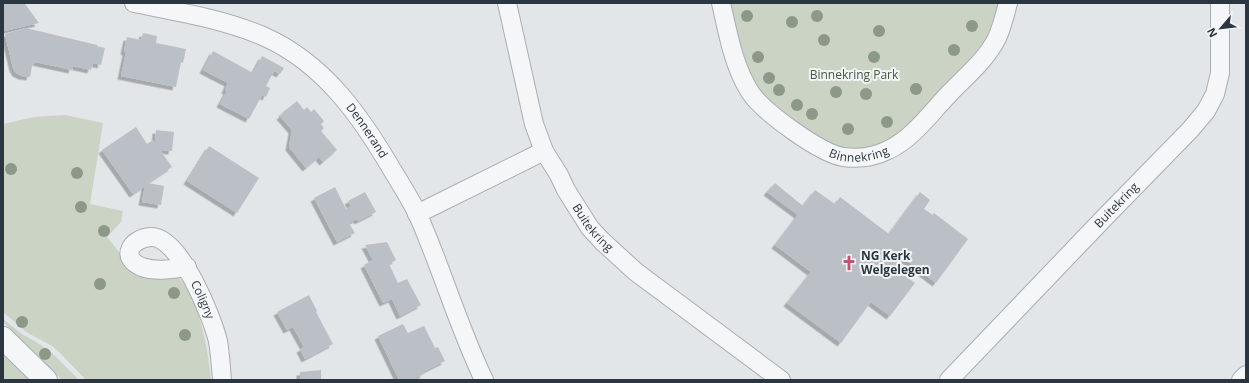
<svg xmlns="http://www.w3.org/2000/svg" width="1249" height="383" font-family="'Open Sans',sans-serif">
  <style>
    .green { fill: #cad3c4 }
    .building { fill: #bac0c6; filter: url(#shadow) }
    .lines { fill: none; stroke-linecap: round; stroke-linejoin: round }
    .minor-casing { stroke: #a8aeb3; stroke-width: 20 }
    .tertiary-casing { stroke: #a8aeb3; stroke-width: 24 }
    .minor { stroke: #f5f6f8; stroke-width: 18 }
    .tertiary { stroke: #f5f6f8; stroke-width: 22 }
    .tree { fill: #8c9989 }
    .labels { text-anchor: middle; stroke-width: 4; stroke-linejoin: round; paint-order: stroke }
    .park-label { font-size: 12px; fill: #445a3b; stroke: #f2f5f7 }
    .street-label { font-size: 12px; fill: #2c3640; stroke: #f2f5f7 }
    .poi-label { font-size: 12px; font-weight: bold; fill: #2c3640; stroke: #f2f5f7; text-anchor: start }
  </style>
  <defs>
    <filter id="shadow"><feDropShadow dx="-3.5" dy="3.5" stdDeviation="0" flood-color="#0004"/></filter>
  </defs>
  <rect width="100%" height="100%" fill="#e3e6e9"/>
  <path class="green" d="M 729,3 L 999,3 L 998,15 L 988,39 L 909,123 L 893,137 L 879,146 L 859,149 L 845,149 L 821,140 L 799,125 L 765,97 L 752,80 L 744,66 Z
    M 65,115 L 103,123 L 90,204 L 123,211 L 121,222 L 107,237 L 131,267 L 176,276 C 198,290 209,354 211,380 L 86,380 L 59,352 L 52,346 L 26,332 L 3,312 L 3,124 L 34,117 Z
    M 3,319 L 22,334 L 38,343 L 52,353 L 79,380 L 62,380 L 3,322 Z
    M 3,351 L 32,380 L 4,380 L 3,379 Z"/>
  <path class="building" d="M 3,3 L 25,4 L 39,23 L 4,31 Z
    M 26,28 L 97,45 L 97,46 L 105,48 L 101,65 L 93,63 L 91,70 L 73,66 L 72,70 L 35,62 L 32,66 L 30,77 L 22,76 L 16,73 L 13,68 L 5,34 Z
    M 143,33 L 157,36 L 156,43 L 186,49 L 183,63 L 181,62 L 176,87 L 121,76 L 126,52 L 124,51 L 127,37 L 141,40 Z
    M 213,51 L 253,73 L 262,56 L 284,68 L 280,74 L 274,71 L 266,86 L 270,88 L 266,97 L 262,95 L 249,119 L 220,104 L 227,91 L 225,90 L 228,83 L 203,70 Z
    M 297,101 L 304,110 L 307,107 L 311,112 L 314,109 L 324,121 L 321,124 L 324,128 L 321,131 L 337,150 L 323,162 L 319,157 L 306,168 L 289,147 L 292,130 L 280,116 L 283,114 L 282,113 Z
    M 136,127 L 147,144 L 153,140 L 155,143 L 156,130 L 174,132 L 172,151 L 160,150 L 172,167 L 148,183 L 164,186 L 161,205 L 142,202 L 145,186 L 133,194 L 102,150 Z
    M 209,146 L 259,178 L 237,213 L 187,181 Z
    M 775,183 L 803,206 L 815,190 L 835,204 L 840,197 L 889,234 L 920,192 L 930,200 L 924,209 L 933,215 L 934,213 L 968,239 L 936,283 L 903,258 L 895,268 L 915,283 L 890,316 L 871,302 L 841,343 L 787,303 L 811,272 L 775,245 L 798,215 L 767,192 Z
    M 335,187 L 346,209 L 351,206 L 348,201 L 365,192 L 376,212 L 358,221 L 357,219 L 349,223 L 355,233 L 337,242 L 314,198 Z
    M 387,242 L 396,260 L 389,264 L 398,283 L 407,279 L 421,305 L 400,316 L 392,299 L 383,303 L 364,265 L 373,260 L 365,245 Z
    M 309,295 L 317,311 L 316,312 L 333,344 L 305,359 L 300,349 L 304,347 L 293,327 L 287,330 L 277,312 Z
    M 403,324 L 408,333 L 424,326 L 435,348 L 438,347 L 445,361 L 423,372 L 424,374 L 411,380 L 399,380 L 378,336 Z
    M 321,370 L 321,380 L 300,380 L 300,372 Z"/>
  <g class="lines">
    <g class="minor-casing">
      <g id="minor">
        <path id="s1" d="M 134,3 C 178,12 224,19 265,37 C 325,64 362,118 394,173 C 402,186 411,200 418,215 C 442,269 458,326 484,380"/>
        <path id="s2" d="M 507,3 L 534,124 L 544,151 L 559,175 L 566,190 L 590,228 L 602,241 L 636,272 L 781,380"/>
        <path id="s3" d="M 721,3 C 728,33 733,65 750,92 C 763,112 820,153 843,157 C 858,159 874,157 888,150 C 912,139 930,114 948,95 C 964,78 987,59 997,38 C 1002,27 1005,15 1008,3"/>
        <path d="M 417,214 L 544,151"/>
        <path id="s4" d="M 187,267 C 172,269 156,272 142,267 C 119,258 131,238 151,237 C 180,236 212,317 218,341 C 220,353 221,367 222,380"/>
        <path id="s5" d="M 949,380 L 1106,216 L 1190,130 L 1206,111 L 1215,94 L 1220,73 L 1220,3"/>
        <path d="M 1241,380 L 1246,375"/>
      </g>
    </g>
    <g class="tertiary-casing">
      <path id="tertiary" d="M 3,338 L 46,380"/>
    </g>
    <use href="#minor" class="minor"/>
    <use href="#tertiary" class="tertiary"/>
  </g>
  <g class="tree">
    <circle cx="747" cy="16" r="6"/>
    <circle cx="817" cy="16" r="6"/>
    <circle cx="792" cy="22" r="6"/>
    <circle cx="972" cy="26" r="6"/>
    <circle cx="879" cy="31" r="6"/>
    <circle cx="824" cy="40" r="6"/>
    <circle cx="954" cy="50" r="6"/>
    <circle cx="758" cy="57" r="6"/>
    <circle cx="874" cy="57" r="6"/>
    <circle cx="769" cy="78" r="6"/>
    <circle cx="916" cy="89" r="6"/>
    <circle cx="779" cy="90" r="6"/>
    <circle cx="836" cy="92" r="6"/>
    <circle cx="866" cy="94" r="6"/>
    <circle cx="797" cy="105" r="6"/>
    <circle cx="812" cy="114" r="6"/>
    <circle cx="887" cy="122" r="6"/>
    <circle cx="848" cy="129" r="6"/>
    <circle cx="11" cy="169" r="6"/>
    <circle cx="77" cy="173" r="6"/>
    <circle cx="81" cy="207" r="6"/>
    <circle cx="104" cy="231" r="6"/>
    <circle cx="100" cy="284" r="6"/>
    <circle cx="174" cy="293" r="6"/>
    <circle cx="22" cy="322" r="6"/>
    <circle cx="185" cy="335" r="6"/>
    <circle cx="45" cy="354" r="6"/>
  </g>
  <defs>
    <g id="church-bare" transform="scale(1.2)"><path d="M-1.2-6h2.4v3.5h3.3v2.4h-3.3V6h-2.4V-.1h-3.3v-2.4h3.3Z" fill="#c25471" stroke="#f2f5f7" stroke-width="2.5" paint-order="stroke"/></g>
  </defs>
  <g fill-rule="evenodd">
    <use href="#church-bare" x="849" y="263"/>
  </g>
  <g class="labels">
    <g class="park-label">
      <text x="854" y="79">Binnekring Park</text>
    </g>
    <g class="street-label">
      <text dy="4" stroke="none"><textPath href="#s1" startOffset="276">Dennerand</textPath></text>
      <text dy="4" stroke="none"><textPath href="#s3" startOffset="225">Binnekring</textPath></text>
      <text dy="4" stroke="none"><textPath href="#s5" startOffset="242">Buitekring</textPath></text>
      <text dy="4" stroke="none"><textPath href="#s2" startOffset="244">Buitekring</textPath></text>
      <text dy="4" stroke="none"><textPath href="#s4" startOffset="179">Coligny</textPath></text>
    </g>
    <g class="poi-label">
      <text x="861" y="260">NG Kerk<tspan x="861" dy="14">Welgelegen</tspan></text>
    </g>
  </g>
  <rect width="1249" height="383" fill="none" stroke="#2c3640" stroke-width="8"/>
  <g transform="translate(1221 28) rotate(242)" stroke="#f2f5f7" stroke-width="3" paint-order="stroke">
  <path d="M0-3L7 15L0 10L-7 15Z" fill="#2c3640"/>
  <text y="-6" font-size="11" font-weight="bold" text-anchor="middle" fill="#2c3640">N</text>
  </g>
</svg>
